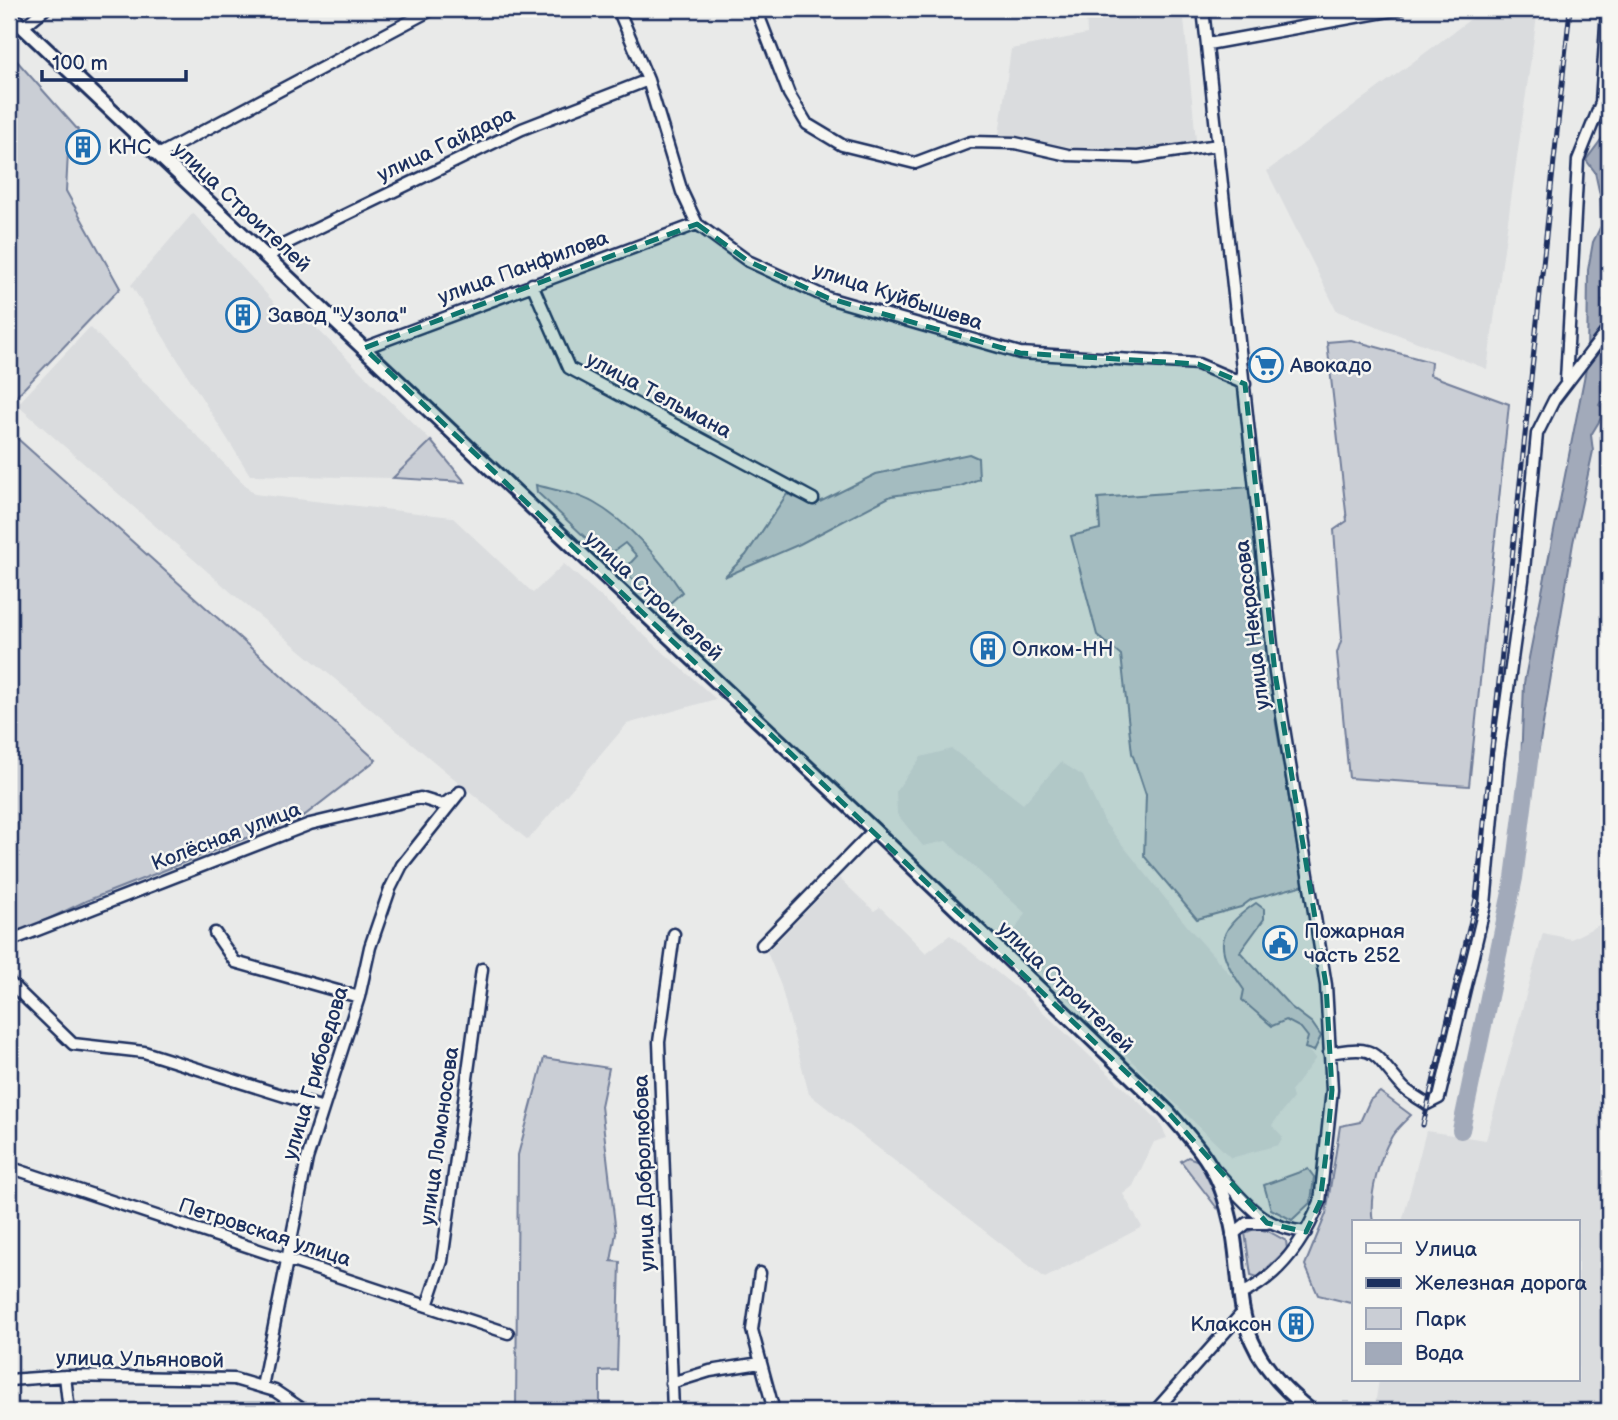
<svg xmlns="http://www.w3.org/2000/svg" width="1618" height="1420" font-family="'Balsamiq Sans',sans-serif">
  <style>
    .built { fill: #dadcde }
    .green { fill: #caced5; stroke: #727e9a; stroke-width: 2 }
    .water { fill: #a2aaba; stroke: #6c7995; stroke-width: 2 }
    .lines { fill: none; stroke-linecap: round; stroke-linejoin: round }
    .river { stroke: #a2aaba; stroke-width: 18 }
    .minor-casing { stroke: #1b2f5e; stroke-width: 15 }
    .major-casing { stroke: #1b2f5e; stroke-width: 18 }
    .minor { stroke: #f6f6f2; stroke-width: 10 }
    .major { stroke: #f6f6f2; stroke-width: 12 }
    .rail-casing { stroke: #1b2f5e; stroke-width: 5 }
    .rail { stroke: #f6f6f2; stroke-width: 2.5; stroke-dasharray: 8; stroke-linecap: butt }
    .marked { fill: #0f766e; fill-opacity: 0.2; stroke: #0f766e; stroke-width: 5; stroke-dasharray: 14 9; stroke-linejoin: round }
    .labels { text-anchor: middle; stroke-width: 5; stroke-linejoin: round; paint-order: stroke }
    .street-label { font-size: 21px; fill: #1b2f5e; stroke: #f6f6f2 }
    .poi-label { font-size: 21px; fill: #1b2f5e; stroke: #f6f6f2; text-anchor: start }
  </style>
  <rect width="100%" height="100%" fill="#e9eae9"/>
  <filter id="ink" filterUnits="userSpaceOnUse"><feTurbulence type="fractalNoise" baseFrequency=".0143" numOctaves="2"/><feDisplacementMap in="SourceGraphic" scale="14" xChannelSelector="R" yChannelSelector="G"/><feConvolveMatrix kernelMatrix="1 2 1 2 8 2 1 2 1" color-interpolation-filters="sRGB"/></filter>
  <g filter="url(#ink)">
    <path class="built" d="M 1160,9 L 1183,9 L 1196,140 L 1135,152 L 1055,145 L 999,135 L 1011,49 L 1087,34 L 1086,14 Z
      M 1484,9 L 1538,9 L 1487,369 L 1337,311 L 1267,171 Z
      M 193,213 L 289,319 L 299,311 L 431,441 L 393,478 L 250,475 L 131,285 Z
      M 90,327 L 254,494 L 452,517 L 533,593 L 564,564 L 716,699 L 627,724 L 528,840 L 240,600 L 17,405 Z
      M 952,749 L 1023,804 L 1061,762 L 1083,776 L 1105,823 L 1188,927 L 1244,990 L 1301,1028 L 1308,1037 L 1305,1048 L 1316,1058 L 1291,1091 L 1293,1098 L 1272,1125 L 1283,1137 L 1278,1145 L 1231,1158 L 1009,941 L 1025,913 L 946,841 L 923,846 L 897,814 L 896,791 L 921,757 Z
      M 839,878 L 874,911 L 880,907 L 926,953 L 950,935 L 1024,994 L 1159,1121 L 1167,1138 L 1154,1142 L 1133,1186 L 1123,1194 L 1142,1227 L 1045,1278 L 809,1094 L 781,986 L 767,952 Z
      M 1609,920 L 1609,1411 L 1374,1411 L 1379,1380 L 1578,1380 L 1578,1222 L 1402,1222 L 1426,1131 L 1486,1140 L 1543,933 L 1571,939 Z"/>
    <path class="green" d="M 9,52 L 78,130 L 68,152 L 66,191 L 120,288 L 9,404 Z
      M 1351,340 L 1431,362 L 1430,375 L 1509,404 L 1469,786 L 1349,778 L 1337,653 L 1342,638 L 1334,530 L 1347,521 L 1327,342 Z
      M 9,431 L 376,760 L 305,815 L 86,901 L 9,938 Z
      M 431,441 L 465,482 L 393,478 Z
      M 969,454 L 978,458 L 979,479 L 961,486 L 891,496 L 800,544 L 724,577 L 746,555 L 787,494 L 814,505 L 876,474 Z
      M 536,485 C 555,490 576,493 594,503 C 628,522 661,560 682,592 L 666,607 L 623,571 L 637,556 L 625,543 L 606,557 L 537,492 Z
      M 1251,487 L 1276,724 L 1304,885 L 1252,899 L 1241,907 L 1197,919 L 1144,856 L 1146,795 L 1132,753 L 1121,655 L 1097,635 L 1071,536 L 1100,529 L 1098,498 Z
      M 1256,903 L 1264,909 L 1264,919 L 1240,952 L 1291,1007 L 1312,1023 L 1321,1036 L 1314,1051 L 1305,1048 L 1308,1037 L 1301,1028 L 1286,1020 L 1272,1026 L 1242,1000 L 1244,990 C 1216,950 1212,933 1256,903 Z
      M 544,1058 L 609,1068 L 601,1106 L 616,1233 L 611,1261 L 620,1262 L 617,1370 L 600,1371 L 600,1411 L 516,1411 L 518,1155 Z
      M 1380,1092 L 1411,1115 C 1405,1121 1397,1128 1392,1136 C 1379,1158 1368,1197 1373,1222 L 1354,1222 L 1354,1301 L 1350,1303 L 1318,1295 L 1305,1265 L 1326,1214 L 1340,1126 L 1360,1122 L 1370,1100 Z
      M 1188,1157 L 1199,1161 L 1219,1202 L 1217,1208 L 1181,1161 Z
      M 1308,1169 L 1314,1177 L 1311,1202 L 1292,1220 L 1271,1209 L 1264,1185 Z
      M 1254,1229 L 1268,1231 L 1286,1241 L 1287,1249 L 1258,1277 L 1251,1275 L 1245,1233 Z"/>
    <path class="water" d="M 1609,120 L 1609,297 L 1602,300 L 1608,316 L 1602,360 L 1606,378 L 1604,397 L 1599,405 L 1606,410 L 1591,435 L 1593,451 L 1573,543 L 1537,760 L 1533,770 L 1521,766 L 1524,683 L 1587,364 L 1588,270 L 1593,242 L 1601,226 L 1600,195 L 1595,172 L 1586,160 L 1603,137 Z"/>
    <g class="lines">
      <path class="river" d="M 1461,1130 L 1514,878 L 1531,745"/>
      <g class="minor-casing">
        <path id="minor" d="M 618,9 L 648,80 L 682,192 L 697,224 L 748,261 L 828,298 L 1020,353 L 1198,364 L 1245,384
          M 756,9 L 789,94 L 807,124 L 842,145 L 915,163 L 971,142 L 1015,143 L 1068,155 L 1138,157 L 1218,145
          M 1203,9 L 1275,673 L 1326,985 L 1332,1090 L 1320,1202 C 1304,1241 1278,1278 1239,1295
          M 23,27 L 45,9
          M 1208,44 L 1400,9
          M 158,155 L 433,9
          M 268,258 L 281,246 L 522,129 L 648,80
          M 532,284 L 569,368 L 813,499
          M 364,348 L 697,224
          M 1566,381 L 1578,160 L 1601,103 L 1607,9
          M 215,933 L 235,962 L 359,997
          M 9,941 L 310,824 L 420,798 L 443,805 L 451,799
          M 762,945 L 874,830
          M 9,982 L 73,1044 L 144,1052 L 323,1108
          M 1329,1053 C 1377,1045 1371,1051 1401,1085 C 1407,1093 1419,1098 1427,1104 L 1439,1098 L 1485,905 L 1498,761 L 1523,580 L 1537,434 L 1554,400 L 1609,328
          M 9,1167 L 508,1333
          M 1215,1170 C 1246,1202 1259,1227 1306,1232
          M 1232,1235 L 1247,1223 L 1267,1223
          M 760,1273 L 752,1330 L 774,1411
          M 427,1306 L 442,1261 L 482,969
          M 65,1376 L 69,1411
          M 9,1380 L 65,1376 L 234,1379 L 275,1391 L 305,1411
          M 671,1383 L 710,1371 L 760,1363
          M 262,1387 L 307,1159 L 359,997 L 370,947 L 390,889 L 402,865 L 460,792
          M 673,1411 L 659,1042 L 674,934
          M 1155,1411 L 1242,1313"/>
      </g>
      <g class="major-casing">
        <path id="major" d="M 9,14 L 874,830 L 1167,1111 C 1187,1134 1208,1156 1220,1185 C 1257,1283 1211,1332 1311,1411"/>
      </g>
      <use href="#minor" class="minor"/>
      <use href="#major" class="major"/>
      <g class="rail-casing">
        <path id="rail" d="M 1423,1125 L 1476,899 L 1570,9"/>
      </g>
      <use href="#rail" class="rail"/>
    </g>
  </g>
  <path class="marked" d="M 697,224 L 748,261 L 828,298 L 1020,353 L 1198,364 L 1245,384 L 1275,673 L 1326,985 L 1332,1090 L 1327,1146 L 1320,1202 L 1306,1232 L 1267,1223 L 1167,1111 L 364,348 Z"/>
  <defs>
    <g id="building-ring" transform="scale(1.75)"><circle r="9.5" fill="#f6f6f2" stroke="#1f6fb2" stroke-width="1.5"/><path d="M-4-6H4V6H1V3H-1V6H-4ZM-2.5-4.3h1.7v1.8h-1.7ZM.8-4.3h1.7v1.8H.8ZM-2.5-1h1.7V.8h-1.7ZM.8-1h1.7V.8H.8Z" fill="#1f6fb2"/></g>
    <g id="supermarket-ring" transform="scale(1.75)"><circle r="9.5" fill="#f6f6f2" stroke="#1f6fb2" stroke-width="1.5"/><path d="M-6-5.5h2.5l.6 2H6L4.5 2H-2.5L-4.4-4H-6ZM-1.5 3.2a1.3 1.3 0 1 0 .1 0ZM3 3.2a1.3 1.3 0 1 0 .1 0Z" fill="#1f6fb2"/></g>
    <g id="civic-ring" transform="scale(1.75)"><circle r="9.5" fill="#f6f6f2" stroke="#1f6fb2" stroke-width="1.5"/><path d="M-.6-6.5H3V-4.5H.6V-3L4-1V1h2V6H-6V1h2V-1L-.6-3ZM-1.2 2.5V6h2.4V2.5Z" fill="#1f6fb2"/></g>
  </defs>
  <g fill-rule="evenodd">
    <use href="#building-ring" x="83" y="147"/>
    <use href="#building-ring" x="243" y="315"/>
    <use href="#supermarket-ring" x="1266" y="365"/>
    <use href="#building-ring" x="988" y="649"/>
    <use href="#civic-ring" x="1280" y="943"/>
    <use href="#building-ring" x="1296" y="1324"/>
  </g>
  <g class="labels">
    <g class="street-label">
      <text transform="translate(446 144) rotate(-25)" y="7">улица Гайдара</text>
      <text transform="translate(242 207) rotate(43)" y="7">улица Строителей</text>
      <text transform="translate(523 267) rotate(-20)" y="7">улица Панфилова</text>
      <text transform="translate(898 296) rotate(18)" y="7">улица Куйбышева</text>
      <text transform="translate(659 395) rotate(28)" y="7">улица Тельмана</text>
      <text transform="translate(654 596) rotate(43)" y="7">улица Строителей</text>
      <text transform="translate(1252 625) rotate(-97)" y="7">улица Некрасова</text>
      <text transform="translate(226 836) rotate(-21)" y="7">Колёсная улица</text>
      <text transform="translate(1066 987) rotate(44)" y="7">улица Строителей</text>
      <text transform="translate(315 1073) rotate(-73)" y="7">улица Грибоедова</text>
      <text transform="translate(439 1136) rotate(-82)" y="7">улица Ломоносова</text>
      <text transform="translate(644 1173) rotate(-92)" y="7">улица Добролюбова</text>
      <text transform="translate(265 1232) rotate(18)" y="7">Петровская улица</text>
      <text transform="translate(140 1359) rotate(1)" y="7">улица Ульяновой</text>
    </g>
    <g class="poi-label">
      <text x="108" y="154">КНС</text>
      <text x="268" y="322">Завод "Узола"</text>
      <text x="1290" y="372">Авокадо</text>
      <text x="1012" y="656">Олком-НН</text>
      <text x="1304" y="938">Пожарная<tspan x="1304" dy="24">часть 252</tspan></text>
      <text x="1272" y="1331" text-anchor="end">Клаксон</text>
    </g>
  </g>
  <rect width="1618" height="1420" fill="none" stroke="#f6f6f2" stroke-width="35"/>
  <rect x="18" y="18" width="1583" height="1385" fill="none" stroke="#1b2f5e" stroke-width="2.5" filter="url(#ink)"/>
  <rect x="1352" y="1220" width="228" height="161" fill="#f6f6f2" stroke="#9ea6b7" stroke-width="2"/>
  <rect x="1366" y="1243" width="35" height="10" fill="#f6f6f2" stroke="#9ea6b7" stroke-width="2"/>
  <text x="1415" y="1256" font-size="21" fill="#1b2f5e">Улица</text>
  <rect x="1366" y="1278" width="35" height="10" fill="#1b2f5e" stroke="#9ea6b7" stroke-width="2"/>
  <text x="1415" y="1290" font-size="21" fill="#1b2f5e">Железная дорога</text>
  <rect x="1366" y="1308" width="35" height="21" fill="#caced5" stroke="#9ea6b7" stroke-width="2"/>
  <text x="1415" y="1326" font-size="21" fill="#1b2f5e">Парк</text>
  <rect x="1366" y="1343" width="35" height="21" fill="#a2aaba" stroke="#9ea6b7" stroke-width="2"/>
  <text x="1415" y="1360" font-size="21" fill="#1b2f5e">Вода</text>
  <path d="M42 70v10h144v-10" fill="none" stroke="#1b2f5e" stroke-width="3.5"/>
  <text x="52" y="70" font-size="21" fill="#1b2f5e" stroke="#f6f6f2" stroke-width="5" paint-order="stroke">100 m</text>
</svg>
